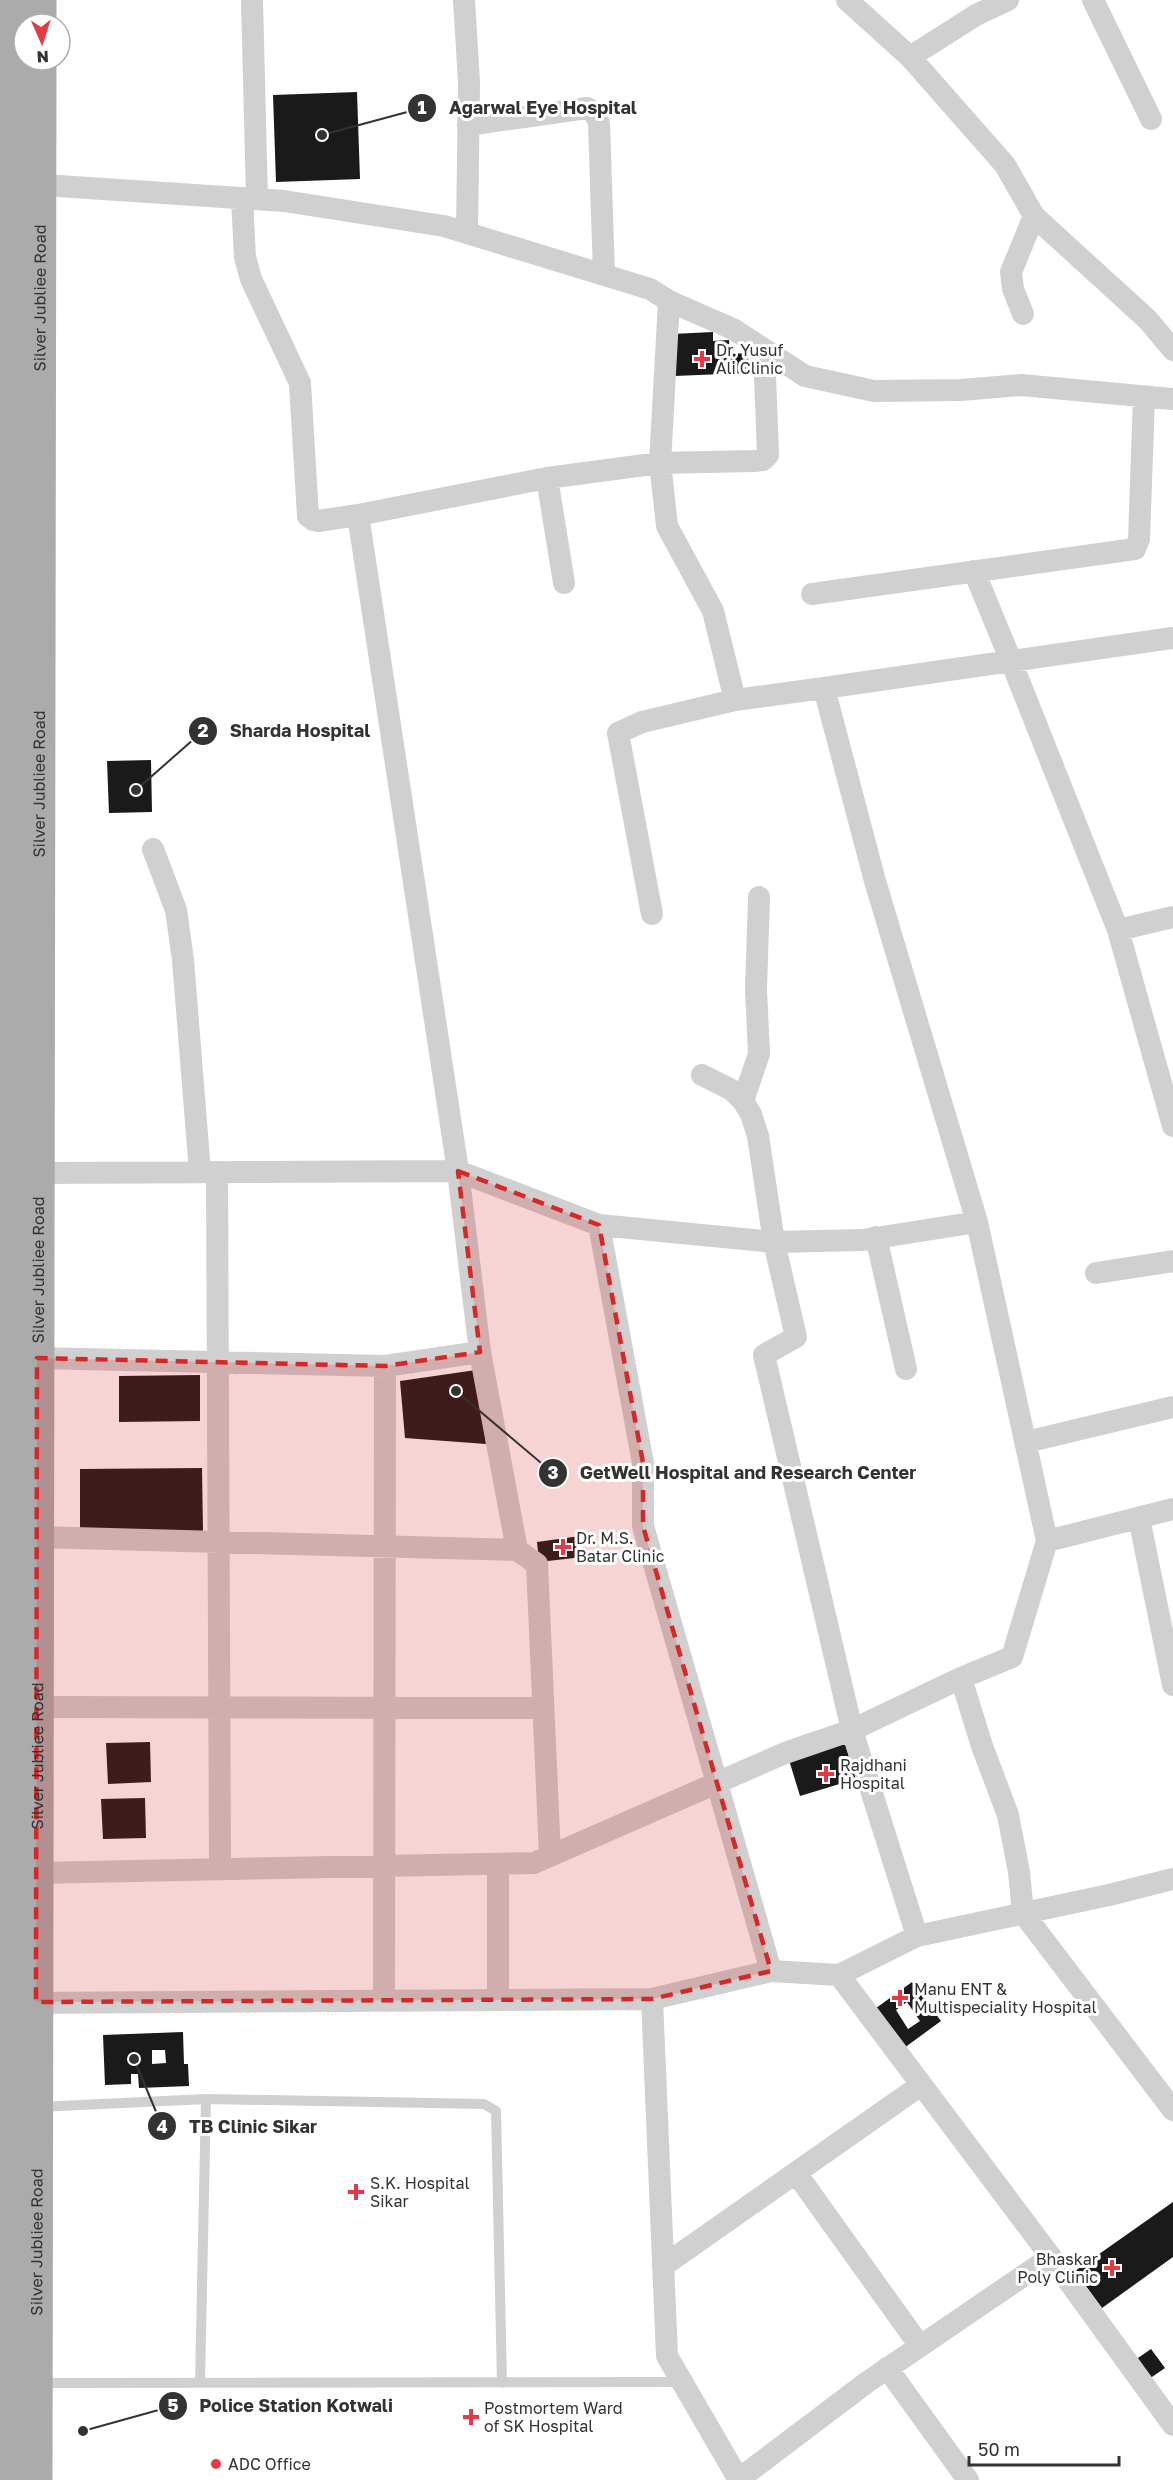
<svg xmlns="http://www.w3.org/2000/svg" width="1173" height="2480" font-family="'Golos Text',sans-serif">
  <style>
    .building { fill: #1a1a1a; fill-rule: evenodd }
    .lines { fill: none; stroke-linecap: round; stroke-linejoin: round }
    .lane { stroke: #d0d0d0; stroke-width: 10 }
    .street { stroke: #d0d0d0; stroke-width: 22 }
    .primary { stroke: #ababab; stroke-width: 33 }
    .marked { fill: #d62828; fill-opacity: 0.2; stroke: #d62828; stroke-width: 4.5; stroke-dasharray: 12 8; stroke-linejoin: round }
    .poi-dot { fill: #e63946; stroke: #fff; stroke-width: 2 }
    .labels { text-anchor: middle; stroke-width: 6; stroke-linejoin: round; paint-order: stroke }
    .street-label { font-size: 16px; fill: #333; stroke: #fff }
    .poi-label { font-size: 16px; fill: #333; stroke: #fff; text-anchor: start }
    .leader { fill: none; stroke: #333; stroke-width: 2 }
    .callout-dot { fill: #333; stroke: #fff; stroke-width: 2 }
    .mark-label { font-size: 18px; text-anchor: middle; font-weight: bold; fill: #fff }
    .callout-label { font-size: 18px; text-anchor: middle; font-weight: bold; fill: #333; stroke: #fff; stroke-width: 6; stroke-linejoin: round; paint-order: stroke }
  </style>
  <rect width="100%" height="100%" fill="#fff"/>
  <path class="building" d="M 357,92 L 360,179 L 276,182 L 273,95 Z
    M 713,332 L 713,341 L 729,340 L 730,354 L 748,353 L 749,373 L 674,376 L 672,334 Z
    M 151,760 L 152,812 L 109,813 L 107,761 Z
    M 476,1370 L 486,1444 L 405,1438 L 400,1381 Z
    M 200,1375 L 200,1421 L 119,1422 L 119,1376 Z
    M 202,1468 L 203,1531 L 80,1532 L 80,1469 Z
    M 580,1536 L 583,1557 L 539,1562 L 537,1542 Z
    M 150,1742 L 151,1782 L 108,1784 L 106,1743 Z
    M 845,1744 L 856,1779 L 800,1796 L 789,1760 Z
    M 145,1798 L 146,1838 L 103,1839 L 101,1799 Z
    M 912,1982 L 941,2021 L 900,2051 L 872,2011 ZM 907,2002 L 920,2021 L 908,2029 L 896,2010 Z
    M 183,2032 L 184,2064 L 188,2064 L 189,2086 L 139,2088 L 138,2074 L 131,2074 L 131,2084 L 105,2085 L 103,2035 ZM 152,2050 L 165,2050 L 166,2063 L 152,2064 Z
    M 1173,2202 L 1173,2257 L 1102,2308 L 1075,2271 Z
    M 1151,2349 L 1165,2368 L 1149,2379 L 1135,2360 Z"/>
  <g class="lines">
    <path class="lane" d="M 39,2107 L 206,2099 L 484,2104 L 496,2111 L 502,2383
      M 200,2382 L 206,2099
      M 39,2383 L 682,2382"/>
    <path class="street" d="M 252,0 L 257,199
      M 464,0 L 469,82 L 467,233
      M 847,0 L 910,57 L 1005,165 L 1034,216 L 1148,320 L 1173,350
      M 1093,0 L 1151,119
      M 910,57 L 976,15 L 1008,0
      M 468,125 L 587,108 L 594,112 L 599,123 L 604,275
      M 28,184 L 284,201 L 444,226 L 650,289 L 669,301 L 660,463 L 754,461 L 763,460 L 768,455 L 764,350
      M 242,198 L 245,257 L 251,279 L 300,383 L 308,516 L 313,520 L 318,521 L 358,515
      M 669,301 L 733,329 L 805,376 L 874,391 L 961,390 L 1021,385 L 1173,399
      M 1023,314 L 1013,289 L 1011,272 L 1034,216
      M 547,478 L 564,583
      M 974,571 L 1011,661 L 1173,638
      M 812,594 L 1135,549 L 1139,539 L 1144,397
      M 153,849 L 176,910 L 183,960 L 200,1172
      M 652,914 L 618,733 L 642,722 L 735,700
      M 1118,930 L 1173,917
      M 702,1075 L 732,1090 L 743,1101 L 751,1114 L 758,1136 L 774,1242 L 796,1337 L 764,1355 L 852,1730 L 917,1936
      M 743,1101 L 759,1054 L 756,989 L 759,897
      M 217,1172 L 220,1869
      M 977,1222 L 875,881 L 824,688 L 1011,661 L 1118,930 L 1173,1126
      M 599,1225 L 643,1463 L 643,1526 L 771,1971
      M 876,1237 L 906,1369
      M 1096,1273 L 1173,1261
      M 37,1358 L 385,1366
      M 1026,1442 L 1173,1407
      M 1139,1518 L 1173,1685
      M 37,1537 L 517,1550 L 480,1352
      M 1047,1541 L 1173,1509
      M 517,1550 L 537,1564 L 550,1856
      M 961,1678 L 982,1746 L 1008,1815 L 1019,1872 L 1023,1913 L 1173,2110
      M 37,1707 L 543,1708
      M 498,1864 L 498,2000
      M 36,1873 L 534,1863 L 785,1753 L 852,1730 L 961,1678 L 1012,1657 L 1047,1541 L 977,1222 L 863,1240 L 774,1242 L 599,1225 L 458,1171 L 38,1173
      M 839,1975 L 1051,2257 L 1173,2425
      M 652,1999 L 667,2356 L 739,2480
      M 384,2000 L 385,1366 L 480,1352 L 458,1171 L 358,515 L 547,478 L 660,463 L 667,526 L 713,611 L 735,700 L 824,688
      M 23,2003 L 652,1999 L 771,1971 L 839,1975 L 917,1936 L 1109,1895 L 1173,1879
      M 796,2173 L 920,2346
      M 663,2266 L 921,2085
      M 887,2368 L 968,2480
      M 739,2479 L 866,2383 L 1051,2257"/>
    <g class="primary">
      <path d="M 40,0 L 40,24"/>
      <path d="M 11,2480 L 8,1230 L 16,0"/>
      <path id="s1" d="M 36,2480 L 40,60"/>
    </g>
  </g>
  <path class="marked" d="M 458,1171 L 599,1225 L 643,1463 L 643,1526 L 771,1971 L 652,1999 L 36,2002 L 37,1358 L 385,1366 L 480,1352 Z"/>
  <g class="poi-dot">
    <path d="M699 350h6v6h6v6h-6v6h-6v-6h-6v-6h6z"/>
    <path d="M560 1538h6v6h6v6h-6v6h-6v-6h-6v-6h6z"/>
    <path d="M823 1765h6v6h6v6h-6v6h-6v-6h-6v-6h6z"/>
    <path d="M897 1989h6v6h6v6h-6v6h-6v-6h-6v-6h6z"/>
    <path d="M353 2183h6v6h6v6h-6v6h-6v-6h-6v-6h6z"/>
    <path d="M1109 2259h6v6h6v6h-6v6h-6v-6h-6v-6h6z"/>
    <path d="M468 2408h6v6h6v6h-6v6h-6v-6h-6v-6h6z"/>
    <circle cx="216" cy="2464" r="6"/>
  </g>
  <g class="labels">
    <g class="street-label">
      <text dy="6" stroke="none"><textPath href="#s1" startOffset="2182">Silver Jubliee Road</textPath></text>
      <text dy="6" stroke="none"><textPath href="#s1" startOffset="1696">Silver Jubliee Road</textPath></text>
      <text dy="6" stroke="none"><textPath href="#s1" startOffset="1210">Silver Jubliee Road</textPath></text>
      <text dy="6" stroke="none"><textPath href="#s1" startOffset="724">Silver Jubliee Road</textPath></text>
      <text dy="6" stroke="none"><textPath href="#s1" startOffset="238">Silver Jubliee Road</textPath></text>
    </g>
    <g class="poi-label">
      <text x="716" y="356">Dr. Yusuf<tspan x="716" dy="18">Ali Clinic</tspan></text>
      <text x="576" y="1544">Dr. M.S.<tspan x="576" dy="18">Batar Clinic</tspan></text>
      <text x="840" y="1771">Rajdhani<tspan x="840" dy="18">Hospital</tspan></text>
      <text x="914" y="1995">Manu ENT &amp;<tspan x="914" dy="18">Multispeciality Hospital</tspan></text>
      <text x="370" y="2189">S.K. Hospital<tspan x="370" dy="18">Sikar</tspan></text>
      <text x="1098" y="2265" text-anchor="end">Bhaskar<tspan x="1098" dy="18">Poly Clinic</tspan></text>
      <text x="484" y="2414">Postmortem Ward<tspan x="484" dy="18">of SK Hospital</tspan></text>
      <text x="228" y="2470">ADC Office</text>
    </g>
  </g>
  <path class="leader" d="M322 135L422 108M136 790L203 731M456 1391L553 1473M134 2059L162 2126M83 2431L173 2406"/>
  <g class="callout-dot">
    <circle cx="322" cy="135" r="6"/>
    <circle cx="136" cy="790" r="6"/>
    <circle cx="456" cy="1391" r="6"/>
    <circle cx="134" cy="2059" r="6"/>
    <circle cx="83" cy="2431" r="6"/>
    <circle cx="422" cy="108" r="15"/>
    <circle cx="203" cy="731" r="15"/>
    <circle cx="553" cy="1473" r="15"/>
    <circle cx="162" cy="2126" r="15"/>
    <circle cx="173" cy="2406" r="15"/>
  </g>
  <g class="mark-label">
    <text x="422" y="114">1</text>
    <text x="203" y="737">2</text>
    <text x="553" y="1479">3</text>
    <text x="162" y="2133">4</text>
    <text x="173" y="2412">5</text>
  </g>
  <g class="callout-label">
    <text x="543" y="114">Agarwal Eye Hospital</text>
    <text x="300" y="737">Sharda Hospital</text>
    <text x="748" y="1479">GetWell Hospital and Research Center</text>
    <text x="253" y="2133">TB Clinic Sikar</text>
    <text x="296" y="2412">Police Station Kotwali</text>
  </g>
  <g transform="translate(42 42) rotate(177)"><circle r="28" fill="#ffffff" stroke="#adadad" stroke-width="1.5"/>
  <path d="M0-4.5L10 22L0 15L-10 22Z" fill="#e63946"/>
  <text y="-9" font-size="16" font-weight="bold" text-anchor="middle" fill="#333333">N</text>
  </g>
  <path d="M969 2456v9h150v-9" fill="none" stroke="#333333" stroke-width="3"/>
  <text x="978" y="2456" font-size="18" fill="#333333" stroke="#ffffff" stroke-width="4.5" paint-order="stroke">50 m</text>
</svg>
